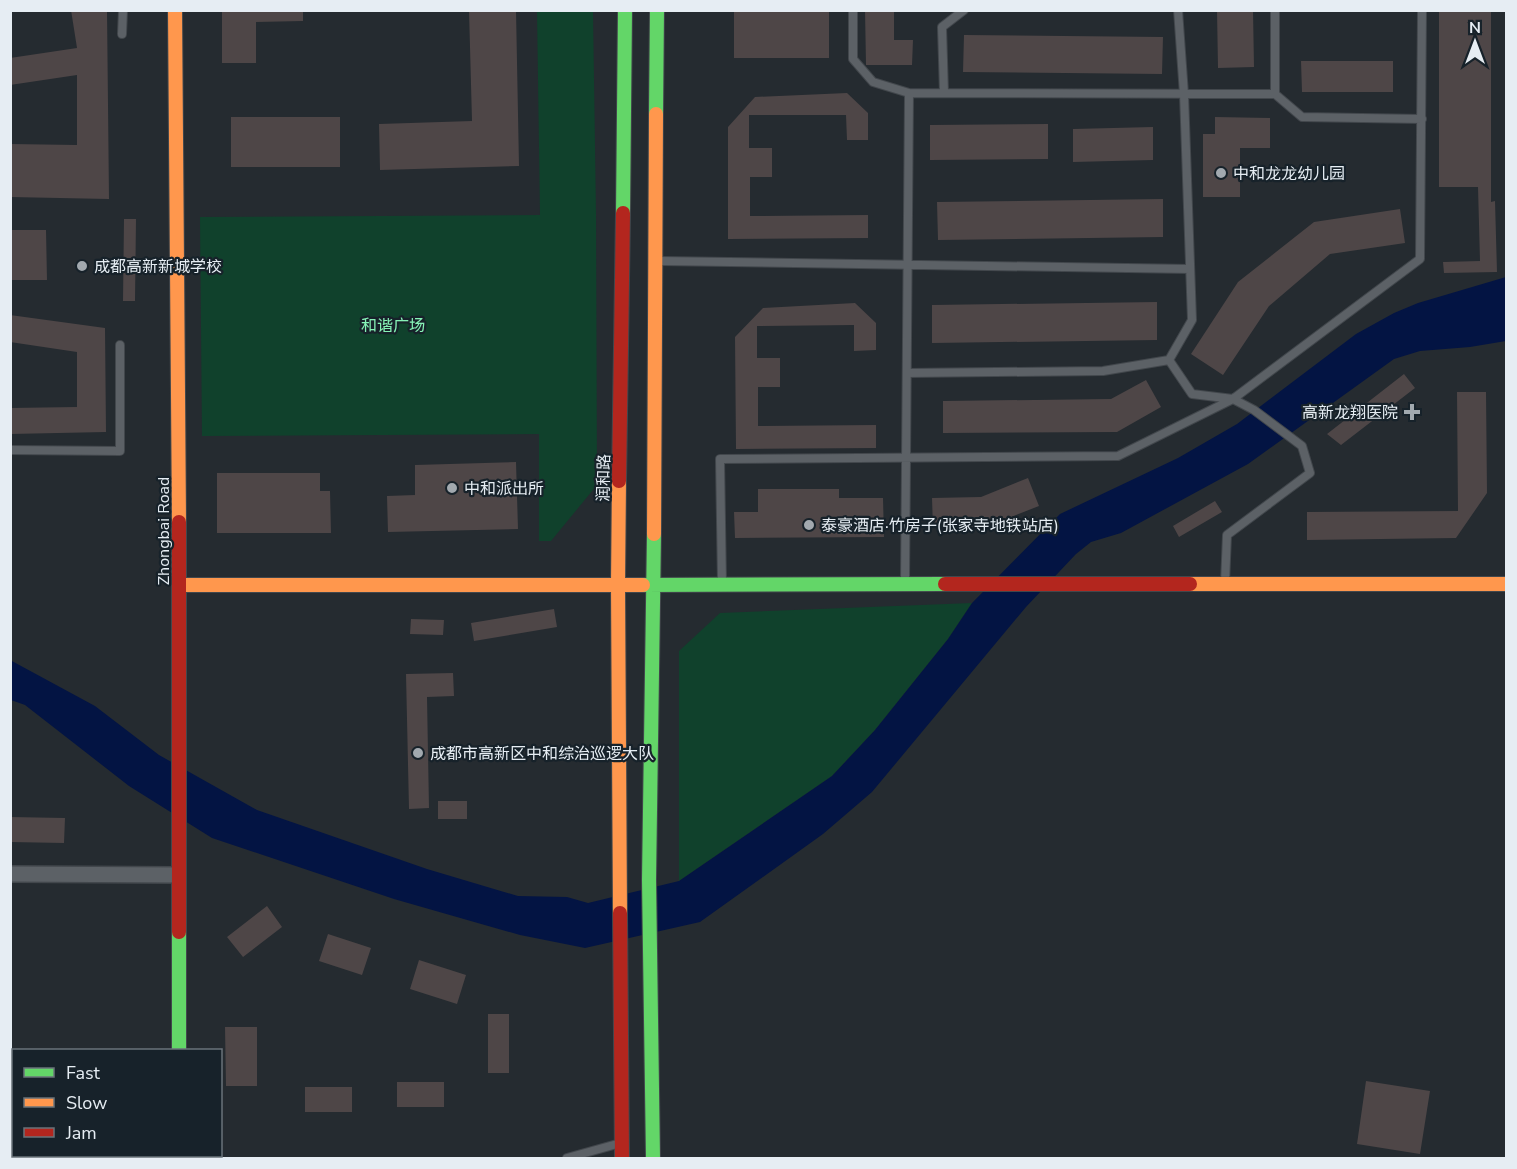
<svg xmlns="http://www.w3.org/2000/svg" width="1517" height="1169" font-family="'Nunito Sans','Noto Sans SC',sans-serif">
  <style>
    .green { fill: #10412c }
    .water { fill: #031443 }
    .building { fill: #4e4647 }
    .lines { fill: none; stroke-linecap: round; stroke-linejoin: round }
    .lane-casing { stroke: #42474c; stroke-width: 10 }
    .street-casing { stroke: #42474c; stroke-width: 18 }
    .fast-casing { stroke: #42474c; stroke-width: 16 }
    .slow-casing { stroke: #42474c; stroke-width: 16 }
    .jam-casing { stroke: #42474c; stroke-width: 16 }
    .lane { stroke: #5c6166; stroke-width: 8 }
    .street { stroke: #5c6166; stroke-width: 15 }
    .fast { stroke: #63d668; stroke-width: 14 }
    .slow { stroke: #ff974d; stroke-width: 14 }
    .jam { stroke: #b3261e; stroke-width: 14 }
    .poi-dot { fill: #a2a9af; stroke: #17222a; stroke-width: 2 }
    .labels { text-anchor: middle; stroke-width: 4.5; stroke-linejoin: round; paint-order: stroke }
    .poi-label { font-size: 16px; fill: #e6edf3; stroke: #17222a; text-anchor: start }
    .park-label { font-size: 16px; fill: #86f2b6; stroke: #17222a }
    .street-label { font-size: 16px; fill: #e6edf3; stroke: #17222a }
  </style>
  <rect width="100%" height="100%" fill="#252b30"/>
  <path class="green" d="M 537,11 L 593,11 L 596,214 L 597,485 L 551,541 L 539,541 L 539,434 L 202,436 L 200,217 L 540,215 Z
    M 972,603 L 948,639 L 875,730 L 832,776 L 679,881 L 679,651 L 720,613 Z"/>
  <path class="water" d="M 1506,277 L 1506,341 L 1470,347 L 1420,351 L 1394,359 L 1248,464 L 1121,533 L 1091,542 L 1076,554 L 1026,607 L 872,792 L 823,834 L 700,922 L 585,948 L 520,935 L 394,899 L 212,838 L 129,786 L 25,705 L 11,700 L 10,660 L 95,706 L 159,755 L 257,810 L 427,869 L 518,896 L 567,897 L 588,903 L 679,881 L 832,776 L 875,730 L 948,639 L 972,603 L 1060,514 L 1178,458 L 1237,424 L 1356,334 L 1394,313 L 1418,303 Z"/>
  <path class="building" d="M 71,10 L 107,10 L 109,199 L 10,197 L 10,144 L 77,145 L 77,75 L 10,85 L 10,58 L 77,48 Z
    M 222,10 L 303,10 L 303,21 L 256,22 L 256,63 L 222,63 Z
    M 469,10 L 516,10 L 519,166 L 380,170 L 379,124 L 472,121 Z
    M 734,10 L 829,10 L 829,58 L 734,58 Z
    M 865,10 L 894,10 L 894,40 L 913,40 L 912,65 L 866,65 Z
    M 1217,10 L 1253,10 L 1254,67 L 1218,68 Z
    M 1439,10 L 1491,10 L 1491,202 L 1495,201 L 1497,272 L 1444,273 L 1443,262 L 1480,261 L 1478,187 L 1439,187 Z
    M 964,35 L 1163,37 L 1162,74 L 963,72 Z
    M 1301,61 L 1393,61 L 1393,92 L 1302,92 Z
    M 847,93 L 868,113 L 868,140 L 847,140 L 846,115 L 749,115 L 749,148 L 772,148 L 772,177 L 750,177 L 750,216 L 868,215 L 868,238 L 728,239 L 728,127 L 755,97 Z
    M 231,117 L 340,117 L 340,167 L 231,167 Z
    M 1215,117 L 1270,118 L 1270,148 L 1240,148 L 1240,197 L 1203,197 L 1203,134 L 1215,134 Z
    M 1048,124 L 1048,159 L 930,160 L 930,125 Z
    M 1153,127 L 1153,160 L 1073,162 L 1073,129 Z
    M 1163,199 L 1163,237 L 938,240 L 937,202 Z
    M 1400,209 L 1405,243 L 1330,254 L 1269,306 L 1223,375 L 1191,354 L 1238,282 L 1314,222 Z
    M 124,219 L 136,219 L 135,301 L 123,301 Z
    M 10,230 L 46,230 L 47,280 L 10,280 Z
    M 1157,302 L 1157,340 L 932,343 L 932,305 Z
    M 855,303 L 876,323 L 876,350 L 854,351 L 854,325 L 757,326 L 757,358 L 780,358 L 780,387 L 758,387 L 758,426 L 876,425 L 876,448 L 736,449 L 735,337 L 763,308 Z
    M 10,315 L 105,328 L 106,432 L 10,434 L 10,408 L 77,407 L 77,352 L 10,342 Z
    M 1404,374 L 1415,388 L 1341,445 L 1327,434 Z
    M 1146,380 L 1161,407 L 1117,432 L 943,433 L 943,401 L 1111,399 Z
    M 1457,392 L 1486,392 L 1487,493 L 1456,538 L 1307,540 L 1307,512 L 1458,511 Z
    M 516,462 L 518,529 L 388,532 L 387,496 L 415,495 L 415,465 Z
    M 217,473 L 320,473 L 320,491 L 330,491 L 331,533 L 217,533 Z
    M 1028,478 L 1039,506 L 985,527 L 933,528 L 932,498 L 981,497 Z
    M 758,489 L 839,489 L 839,498 L 883,498 L 884,537 L 735,538 L 734,512 L 758,512 Z
    M 1215,501 L 1222,512 L 1179,537 L 1173,526 Z
    M 554,609 L 557,627 L 474,641 L 471,623 Z
    M 411,619 L 444,620 L 443,635 L 410,634 Z
    M 453,673 L 454,696 L 427,697 L 429,808 L 409,809 L 406,674 Z
    M 438,801 L 467,801 L 467,819 L 438,819 Z
    M 10,817 L 65,818 L 64,843 L 10,842 Z
    M 267,906 L 282,927 L 243,957 L 227,937 Z
    M 328,934 L 371,948 L 362,975 L 319,961 Z
    M 419,960 L 466,975 L 457,1004 L 410,989 Z
    M 488,1014 L 509,1014 L 509,1073 L 488,1073 Z
    M 225,1027 L 257,1027 L 257,1086 L 226,1086 Z
    M 1366,1081 L 1430,1091 L 1420,1154 L 1357,1144 Z
    M 397,1082 L 444,1082 L 444,1107 L 397,1107 Z
    M 305,1087 L 352,1087 L 352,1112 L 305,1112 Z"/>
  <g class="lines">
    <g class="lane-casing">
      <path id="lane" d="M 853,10 L 853,59 L 873,82 L 909,93 L 1275,94 L 1302,117 L 1422,119
        M 122,34 L 123,10
        M 944,93 L 942,27 L 964,10
        M 1275,94 L 1275,10
        M 660,261 L 1190,269
        M 1169,360 L 1192,394 L 1233,399 L 1254,410 L 1302,446 L 1310,473 L 1227,535 L 1225,583
        M 907,373 L 1103,371 L 1169,360 L 1192,320 L 1184,94 L 1178,10
        M 10,450 L 120,451 L 120,345
        M 722,584 L 720,459 L 1118,456 L 1233,399 L 1420,259 L 1422,10
        M 905,584 L 909,93
        M 567,1158 L 617,1144"/>
    </g>
    <g class="street-casing">
      <path id="street" d="M 10,874 L 178,875"/>
    </g>
    <g class="fast-casing">
      <path id="fast" d="M 656,114 L 657,10
        M 623,213 L 625,10
        M 643,585 L 945,584
        M 179,1050 L 179,932
        M 653,1158 L 649,880 L 654,534"/>
    </g>
    <g class="slow-casing">
      <path id="slow" d="M 175,10 L 179,522
        M 619,481 L 618,585 L 620,913
        M 654,534 L 656,114
        M 1190,584 L 1506,584
        M 180,585 L 643,585
        M 179,1156 L 179,1158"/>
    </g>
    <g class="jam-casing">
      <path id="jam" d="M 619,481 L 623,213
        M 945,584 L 1190,584
        M 620,913 L 622,1158
        M 179,932 L 179,522"/>
    </g>
    <use href="#lane" class="lane"/>
    <use href="#street" class="street"/>
    <use href="#fast" class="fast"/>
    <use href="#slow" class="slow"/>
    <use href="#jam" class="jam"/>
  </g>
  <g class="poi-dot">
    <circle cx="1221" cy="173" r="6"/>
    <circle cx="82" cy="266" r="6"/>
    <path d="M1409 403h6v6h6v6h-6v6h-6v-6h-6v-6h6z"/>
    <circle cx="452" cy="488" r="6"/>
    <circle cx="809" cy="525" r="6"/>
    <circle cx="418" cy="753" r="6"/>
  </g>
  <g class="labels">
    <g class="poi-label">
      <text x="1233" y="179">中和龙龙幼儿园</text>
      <text x="94" y="272">成都高新新城学校</text>
      <text x="1398" y="418" text-anchor="end">高新龙翔医院</text>
      <text x="464" y="494">中和派出所</text>
      <text x="821" y="531">泰豪酒店·竹房子(张家寺地铁站店)</text>
      <text x="430" y="759">成都市高新区中和综治巡逻大队</text>
    </g>
    <g class="park-label">
      <text x="393" y="331">和谐广场</text>
    </g>
    <g class="street-label">
      <text transform="translate(603 478) rotate(-89)" y="6">润和路</text>
      <text transform="translate(163 531) rotate(-90)" y="6">Zhongbai Road</text>
    </g>
  </g>
  <rect width="1517" height="1169" fill="none" stroke="#e6edf3" stroke-width="24"/>
  <rect x="12" y="1049" width="210" height="108" fill="#17222a" stroke="#6a737a" stroke-width="1.5"/>
  <rect x="24" y="1068" width="30" height="9" fill="#63d668" stroke="#6a737a" stroke-width="1.5"/>
  <text x="66" y="1079" font-size="18" fill="#e6edf3">Fast</text>
  <rect x="24" y="1098" width="30" height="9" fill="#ff974d" stroke="#6a737a" stroke-width="1.5"/>
  <text x="66" y="1109" font-size="18" fill="#e6edf3">Slow</text>
  <rect x="24" y="1128" width="30" height="9" fill="#b3261e" stroke="#6a737a" stroke-width="1.5"/>
  <text x="66" y="1139" font-size="18" fill="#e6edf3">Jam</text>
  <g transform="translate(1475 42)" stroke="#17222a" stroke-width="4.5" paint-order="stroke">
  <path d="M0-4.5L10 22L0 15L-10 22Z" fill="#e6edf3"/>
  <text y="-9" font-size="16" font-weight="bold" text-anchor="middle" fill="#e6edf3">N</text>
  </g>
</svg>
